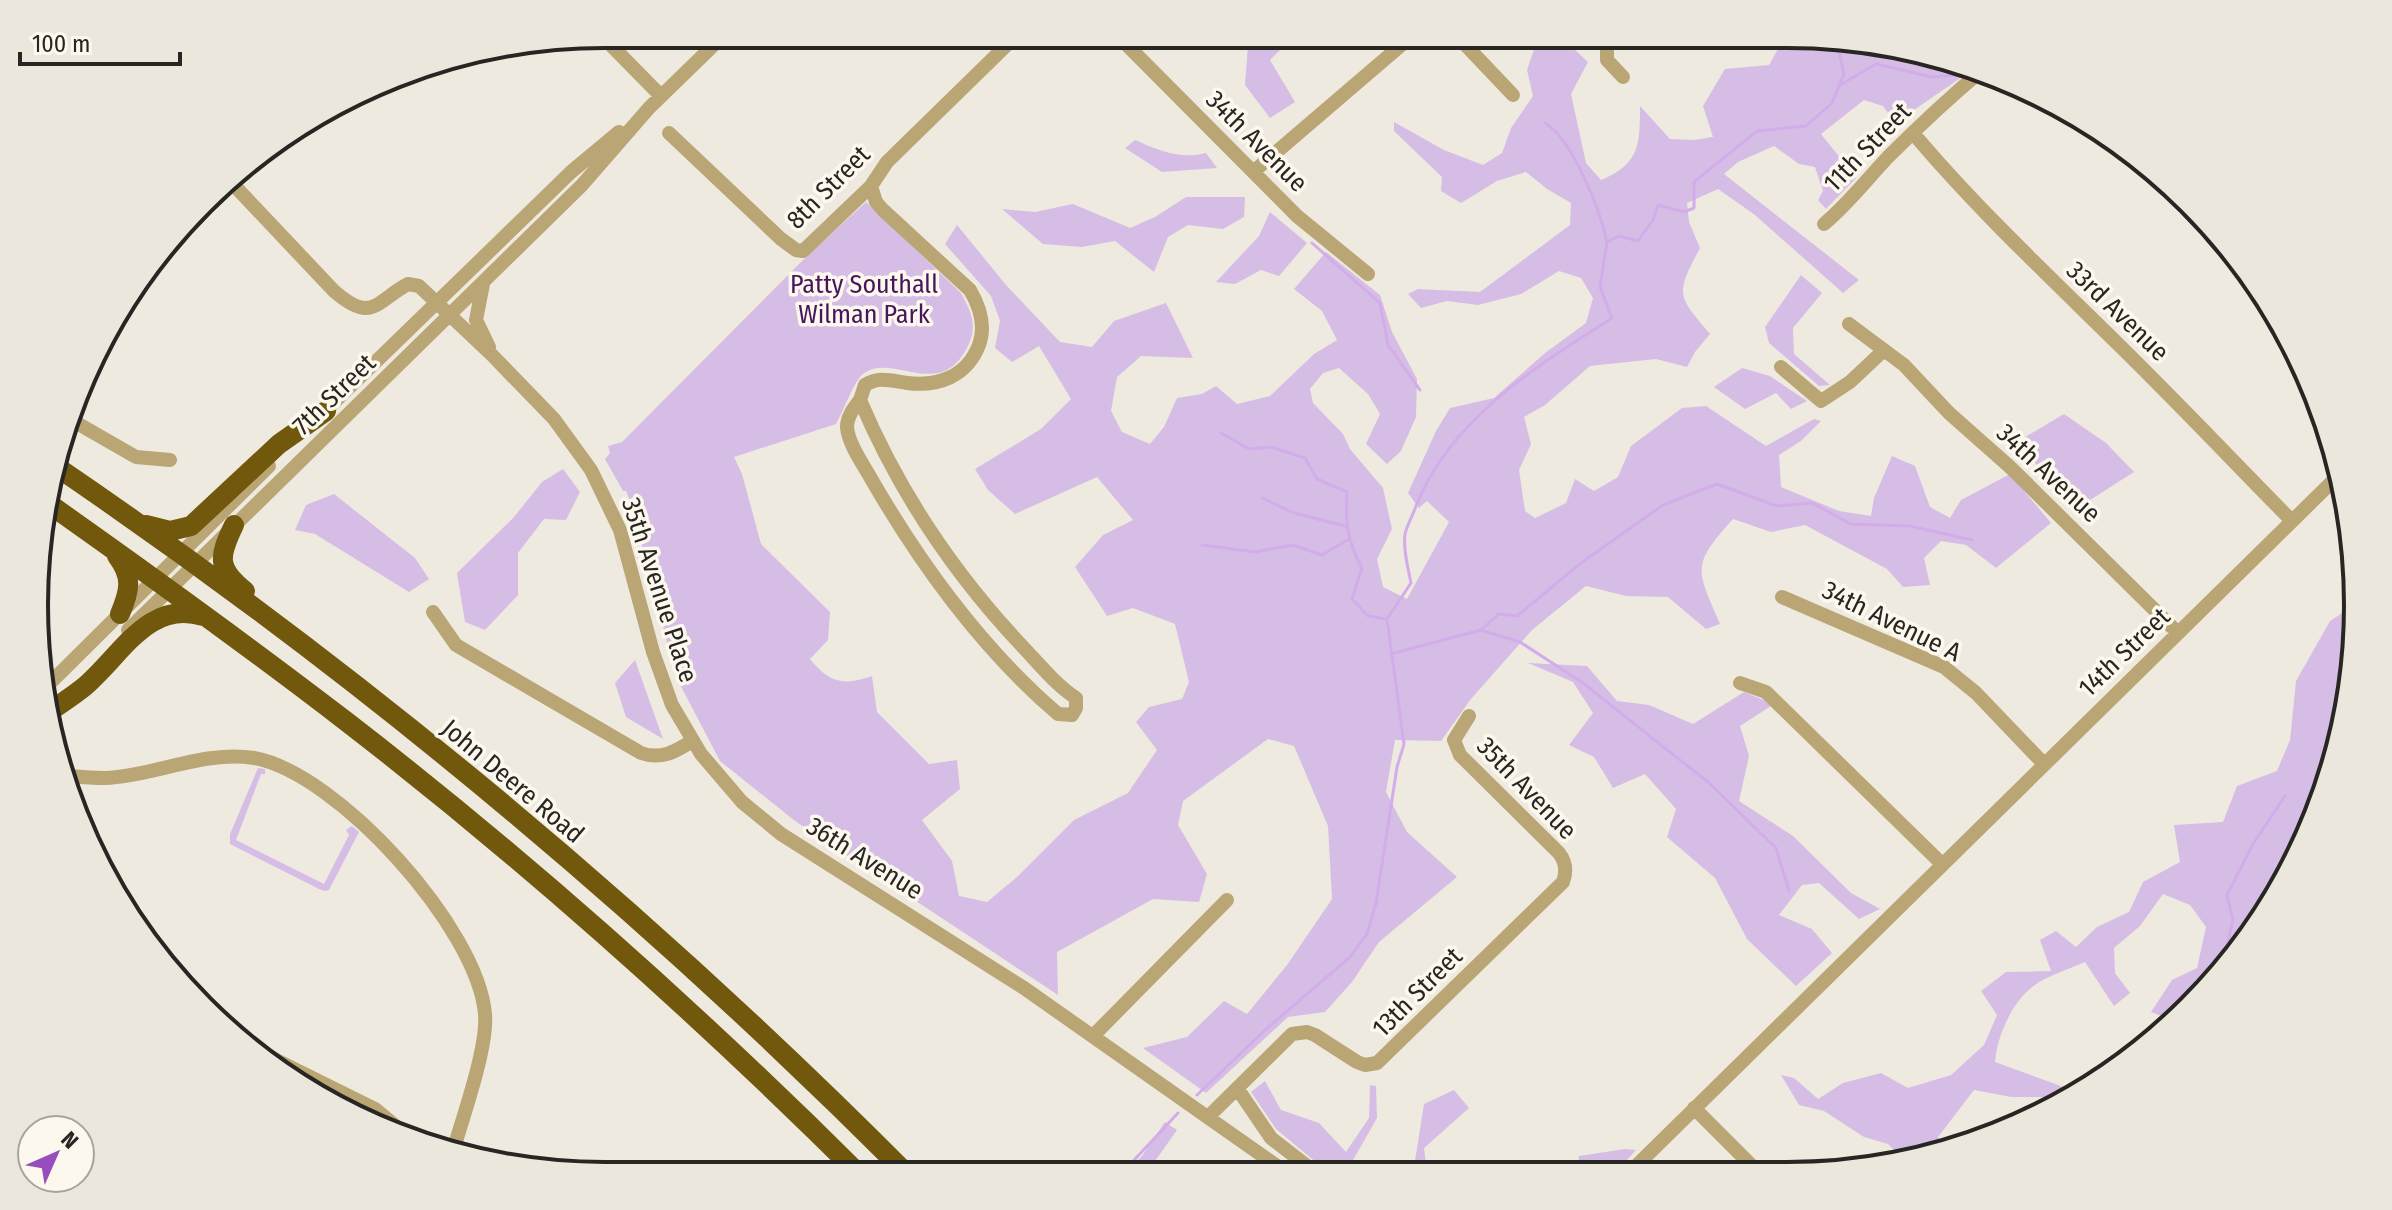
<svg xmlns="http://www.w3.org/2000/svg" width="2392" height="1210" font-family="'Fira Sans Condensed',sans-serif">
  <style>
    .green { fill: #d6bde6 }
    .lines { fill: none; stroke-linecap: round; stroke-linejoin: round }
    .stream { stroke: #d3adea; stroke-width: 3 }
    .minor { stroke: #baa575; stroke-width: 14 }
    .highway { stroke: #71580c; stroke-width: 20 }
    .labels { text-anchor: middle; stroke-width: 7; stroke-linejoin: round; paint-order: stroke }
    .street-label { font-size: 26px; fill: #282622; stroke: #fcf8ed }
    .park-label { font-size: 26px; fill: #46155c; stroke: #fcf8ed }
    .rim { fill: none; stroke: #282622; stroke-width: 4 }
  </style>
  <rect width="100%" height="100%" fill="#efeae0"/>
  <path class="green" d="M 1236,35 L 1295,35 L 1270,60 L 1295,102 L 1270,118 L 1245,85 L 1248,45 Z
    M 1539,35 L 1559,35 L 1588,62 L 1571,94 L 1586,163 L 1601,180 C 1640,164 1640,144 1640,106 L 1670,139 L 1694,140 L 1713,137 L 1703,106 L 1725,69 L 1769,65 L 1786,35 C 1850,35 1915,46 1975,68 L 1895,123 L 1883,106 L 1864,100 L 1821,134 L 1856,178 L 1826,209 L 1818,200 L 1823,191 L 1815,167 L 1799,164 L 1774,146 L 1738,162 L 1724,174 L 1859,280 L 1843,293 L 1755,215 L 1718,189 L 1687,203 L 1689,222 L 1700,248 C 1675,295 1677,295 1710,334 L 1695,352 L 1687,367 L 1656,359 L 1590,366 L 1545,405 L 1524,417 L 1531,444 L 1519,470 L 1525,511 L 1535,518 L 1566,503 L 1575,479 L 1594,491 L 1618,477 L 1631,446 L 1682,408 L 1706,406 L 1766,446 L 1814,419 L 1821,421 L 1801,441 L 1779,455 L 1781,487 L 1839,511 L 1871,516 L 1874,498 L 1892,456 L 1915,466 L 1930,507 L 1950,518 L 1961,500 L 2010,474 L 2051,523 L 1996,568 L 1966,545 L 1941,541 L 1924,558 L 1930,585 L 1903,587 L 1887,569 L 1805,525 L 1771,532 L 1733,519 C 1691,566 1696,568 1720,624 L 1706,629 L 1668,597 L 1626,596 L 1586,586 L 1532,630 L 1471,699 L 1441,741 L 1395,740 L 1386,792 L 1407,832 L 1457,877 L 1379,942 L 1352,982 L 1325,1012 L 1288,1017 L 1206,1093 L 1143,1048 L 1187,1037 L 1224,1001 L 1247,1014 L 1287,965 L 1332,899 L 1328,826 L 1294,746 L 1268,739 L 1183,801 L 1178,825 L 1207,874 L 1199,902 L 1153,899 L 1057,952 L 1058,995 L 795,821 L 720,761 L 676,677 L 632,506 L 626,491 L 623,491 L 605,459 L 610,453 L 608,446 L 622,442 L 803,260 L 866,202 L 961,293 C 971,311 978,326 968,346 C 940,403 893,351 863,374 C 854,381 843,412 836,424 L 734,457 L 742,474 L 761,544 L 830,612 L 828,640 L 810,659 C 829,683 844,686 872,676 L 877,712 L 929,764 L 957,760 L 960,789 L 922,820 L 952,861 L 959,896 L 987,902 L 1017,877 L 1074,820 L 1128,793 L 1157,750 L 1136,722 L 1149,707 L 1182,699 L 1189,682 L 1175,624 L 1133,608 L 1107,616 L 1075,567 L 1103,535 L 1133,520 L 1097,477 L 1015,514 L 988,490 L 975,469 L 1041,429 L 1071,399 L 1039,346 L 1012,362 L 995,348 L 1000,321 L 991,296 L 945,244 L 957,225 L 1006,285 L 1060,342 L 1092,347 L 1114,321 L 1166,303 L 1193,358 L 1141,356 L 1117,377 L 1111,411 L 1122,432 L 1150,444 L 1164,427 L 1177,398 L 1202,394 L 1216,386 L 1237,404 L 1270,396 L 1314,354 L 1337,340 L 1322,311 L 1294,289 L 1326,252 L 1380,295 L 1392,332 L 1417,379 L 1416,417 L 1401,451 L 1387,464 L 1366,444 L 1380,414 L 1368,394 L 1339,368 L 1323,373 L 1310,389 L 1313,403 L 1343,434 L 1350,449 L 1383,488 L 1392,529 L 1377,559 L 1383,587 L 1407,599 L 1449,522 L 1427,501 L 1419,508 L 1408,493 L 1436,431 L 1450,408 L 1494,398 L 1545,353 L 1586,323 L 1593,298 L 1581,278 L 1559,271 L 1521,294 L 1478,305 L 1447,301 L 1421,308 L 1408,294 L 1418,289 L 1480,292 L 1570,225 L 1571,203 L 1547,189 L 1526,172 L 1497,181 L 1461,203 L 1441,191 L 1442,177 L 1394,131 L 1394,122 L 1444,150 L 1483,165 L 1502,153 L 1511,128 L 1533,96 L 1527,70 Z
    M 1135,140 C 1158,150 1180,160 1206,153 L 1217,168 L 1162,172 L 1125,148 Z
    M 1186,197 L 1245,197 L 1244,217 L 1223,229 L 1188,225 L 1168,237 L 1154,272 L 1115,241 L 1082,247 L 1043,244 L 1002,209 L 1035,212 L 1073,204 L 1130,228 L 1155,217 Z
    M 1270,212 L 1307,243 L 1279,276 L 1261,270 L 1235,284 L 1216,282 L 1259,236 Z
    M 1801,275 L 1822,293 L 1793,328 L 1794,354 L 1830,385 L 1819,386 L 1769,343 L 1765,327 Z
    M 1742,368 L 1770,376 L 1807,401 L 1791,409 L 1776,393 L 1745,409 L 1714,387 Z
    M 2064,414 L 2106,443 L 2134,472 L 2079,507 L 2015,443 Z
    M 563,469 L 580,492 L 566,520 L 544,519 L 518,553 L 518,595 L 485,630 L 465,622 L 457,573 L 514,517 L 542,482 Z
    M 334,494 L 415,558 L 429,579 L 409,592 L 315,534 L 295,530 L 306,505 Z
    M 2356,604 L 2357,642 L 2339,752 L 2309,831 L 2283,862 L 2277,890 L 2217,981 L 2174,1021 L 2151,1012 L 2172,980 L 2197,968 L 2206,927 L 2190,905 L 2163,894 L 2140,926 L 2114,948 L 2115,973 L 2130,993 L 2114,1006 L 2085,962 C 2068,970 2045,976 2031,988 C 2011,1004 1997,1037 1995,1062 L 2069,1089 L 2068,1097 L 2011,1097 L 1974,1090 L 1938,1137 L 1942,1150 L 1904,1160 L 1888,1144 L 1864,1137 L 1824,1111 L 1799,1105 L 1781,1075 L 1794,1078 L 1818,1099 L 1843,1083 L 1881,1073 L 1908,1088 L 1951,1075 L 1984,1045 L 1997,1015 L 1981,991 L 2006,972 L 2051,971 L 2040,940 L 2056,931 L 2076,947 L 2097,927 L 2129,912 L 2143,882 L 2180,862 L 2174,825 L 2223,822 L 2237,786 L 2277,771 L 2290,740 L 2296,681 L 2330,621 Z
    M 635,660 L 663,739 L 626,717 L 615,683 Z
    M 1528,663 L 1587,666 L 1617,701 L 1649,705 L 1693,724 L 1744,692 L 1774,704 L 1740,726 L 1749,756 L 1739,801 L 1793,836 L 1851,893 L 1880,909 L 1859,919 L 1819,883 L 1802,885 L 1779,915 L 1812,929 L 1832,953 L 1796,986 L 1747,939 L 1715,878 L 1667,837 L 1676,809 L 1645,774 L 1613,788 L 1594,757 L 1569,745 L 1593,713 L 1573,682 Z
    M 258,768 L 265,769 L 265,774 L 261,774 L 236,840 L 324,884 L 349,835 L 346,830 L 352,826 L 359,832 L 329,890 L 325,891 L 319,889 L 230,844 L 230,834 Z
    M 1265,1081 L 1281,1110 L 1319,1123 L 1346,1152 L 1369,1118 L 1370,1085 L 1376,1086 L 1377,1118 L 1352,1162 L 1363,1172 L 1331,1173 L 1318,1164 L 1276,1129 L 1251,1092 Z
    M 1454,1090 L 1469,1108 L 1424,1148 L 1426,1164 L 1434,1172 L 1405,1172 L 1415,1161 L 1424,1104 Z
    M 1165,1122 L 1177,1130 L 1148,1171 L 1146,1173 L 1125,1173 L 1142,1156 Z
    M 1625,1149 L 1636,1150 L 1616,1172 L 1577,1172 L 1579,1156 Z"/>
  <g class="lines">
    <path class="stream" d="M 1840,85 L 1876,64 L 1932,77 L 1955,75 L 1964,64
      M 1545,123 C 1573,140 1600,210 1607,242
      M 1312,243 L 1380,303 L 1388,345 L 1420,390
      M 1221,433 L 1249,449 L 1271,447 L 1305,458 L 1317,479 L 1347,492 C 1345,523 1347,540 1362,568 L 1352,599 L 1368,616 L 1386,619
      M 1262,498 L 1294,513 L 1345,526
      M 1202,545 L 1255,552 L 1293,545 L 1322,555 L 1349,539
      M 1481,630 L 1499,614 L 1517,616 L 1581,563 L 1663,505 L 1717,484 L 1777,506 L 1812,503 L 1851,524 L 1910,526 L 1972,540
      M 1394,653 L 1481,630 L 1520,642 L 1583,683 L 1709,783 L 1776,848 L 1789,891
      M 2219,978 L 2233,920 L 2227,895 L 2253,844 L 2285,796
      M 1197,1095 L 1264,1031 L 1350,957 L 1367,934 L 1376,903 L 1397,767 L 1404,744 L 1387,619 L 1411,583 C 1408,568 1403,550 1405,534 C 1407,525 1413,515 1416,506 C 1450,419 1537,366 1612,318 L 1600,287 L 1607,242 L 1619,236 L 1638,241 L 1653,220 L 1658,205 L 1684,212 L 1694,208 L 1694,182 L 1757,131 L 1806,126 L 1832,103 L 1844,74 L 1839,51 L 1826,36
      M 1122,1173 L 1178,1113"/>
    <path class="minor" d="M 601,35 L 661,96
      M 1117,35 L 1297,216 L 1368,274
      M 1456,35 L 1513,95
      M 1607,35 L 1607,60 L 1623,77
      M 669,133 L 781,239 L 796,250 L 803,251 L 871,186 L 887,162 L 1018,34
      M 1913,133 C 1977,209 2050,277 2121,347 C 2179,404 2235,463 2292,521
      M 1253,172 L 1413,35
      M 230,181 L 334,291 C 372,324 375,302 408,284 L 419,286 L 492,355 L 554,419 L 591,470 L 620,530 L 653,652 L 672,705 L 701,754 L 742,802 L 781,834 L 1024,988 L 1287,1173
      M 1824,224 C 1849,203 1867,179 1889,156 C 1919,126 1949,98 1981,71
      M 483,284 L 476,320 L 489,347
      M 1849,324 L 1904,365 L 1949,413 L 2010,467 L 2178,633
      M 1781,367 L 1821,401 L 1850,382 L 1884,350
      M 860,400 C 899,492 954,574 1023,647 C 1039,664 1056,685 1076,698 L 1076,708 L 1072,715 L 1058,714 C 982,649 923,568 873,482 C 865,467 848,444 847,427 C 847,416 854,408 860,400 Z
      M 860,400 L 865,385 C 879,376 892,381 907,383 C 939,387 967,376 979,345 C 986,326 980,307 970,290 L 883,210 L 876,202 L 871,186
      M 321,415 L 571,172 L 619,132
      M 68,418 L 136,457 L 170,460
      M 1782,597 L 1944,667 L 1976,693 L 2044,764
      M 433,612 L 456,645 L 641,753 C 661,760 675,752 692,741
      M 128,630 L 582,185 L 649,108 L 725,34
      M 1740,683 L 1766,692 L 1942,864
      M 42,691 L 269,466
      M 68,776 C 80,777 93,778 105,778 C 154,776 205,750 254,758 C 338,773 478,929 485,1014 C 488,1048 462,1119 452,1155
      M 1093,1036 L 1227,900
      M 264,1054 L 375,1109 L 411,1139
      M 2093,1082 L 2096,1074
      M 1237,1088 L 1271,1138 L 1316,1173
      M 1694,1108 L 1757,1171
      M 1208,1117 L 1292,1034 L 1307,1032 L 1315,1035 L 1357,1062 L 1365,1065 L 1377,1063 L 1563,882 C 1567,871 1566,862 1559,853 L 1460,755 L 1454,740 L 1469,716
      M 1630,1172 L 2340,474"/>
    <path class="highway" d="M 54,465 C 360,673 646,912 907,1174
      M 45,501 C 147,573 248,646 347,722 C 527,861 698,1014 859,1174
      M 146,525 L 170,531 L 191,526 L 279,444 L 326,411
      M 234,525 C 219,556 216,568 245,591
      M 117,556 C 133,577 130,590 120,614
      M 49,712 C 60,704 73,696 84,687 C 121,656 148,599 203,616"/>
  </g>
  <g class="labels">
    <g class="street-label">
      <text transform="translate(1257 141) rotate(45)" y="9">34th Avenue</text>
      <text transform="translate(1867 147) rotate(-46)" y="9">11th Street</text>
      <text transform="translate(828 187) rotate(-45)" y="9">8th Street</text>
      <text transform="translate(2118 311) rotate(44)" y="9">33rd Avenue</text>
      <text transform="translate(334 394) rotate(-44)" y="9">7th Street</text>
      <text transform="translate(2049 473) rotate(43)" y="9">34th Avenue</text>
      <text transform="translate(660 590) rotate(72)" y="9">35th Avenue Place</text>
      <text transform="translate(1892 621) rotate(26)" y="9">34th Avenue A</text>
      <text transform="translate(2124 652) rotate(-44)" y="9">14th Street</text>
      <text transform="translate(513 781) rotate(40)" y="9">John Deere Road</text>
      <text transform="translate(1527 788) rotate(46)" y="9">35th Avenue</text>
      <text transform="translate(865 858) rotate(32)" y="9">36th Avenue</text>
      <text transform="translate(1417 992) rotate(-45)" y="9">13th Street</text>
    </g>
    <g class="park-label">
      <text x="864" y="293">Patty Southall<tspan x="864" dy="30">Wilman Park</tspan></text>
    </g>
  </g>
  <path d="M0 0H2392V1210H0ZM605 48H1787A557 557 0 0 1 2344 605V605A557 557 0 0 1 1787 1162H605A557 557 0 0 1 48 605V605A557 557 0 0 1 605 48Z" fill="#ebe7dd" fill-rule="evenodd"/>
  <path class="rim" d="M605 48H1787A557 557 0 0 1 2344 605V605A557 557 0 0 1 1787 1162H605A557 557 0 0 1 48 605V605A557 557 0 0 1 605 48Z"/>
  <g transform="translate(56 1154) rotate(45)"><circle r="38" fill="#fcf8ed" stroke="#a7a49c" stroke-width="2"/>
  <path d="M0-6L14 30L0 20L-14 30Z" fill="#984dbf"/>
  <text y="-12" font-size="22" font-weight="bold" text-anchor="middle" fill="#282622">N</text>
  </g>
  <path d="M20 52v12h160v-12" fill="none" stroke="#282622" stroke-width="4"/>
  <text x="32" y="52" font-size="24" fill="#282622" stroke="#fcf8ed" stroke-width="6" paint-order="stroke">100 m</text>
</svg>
